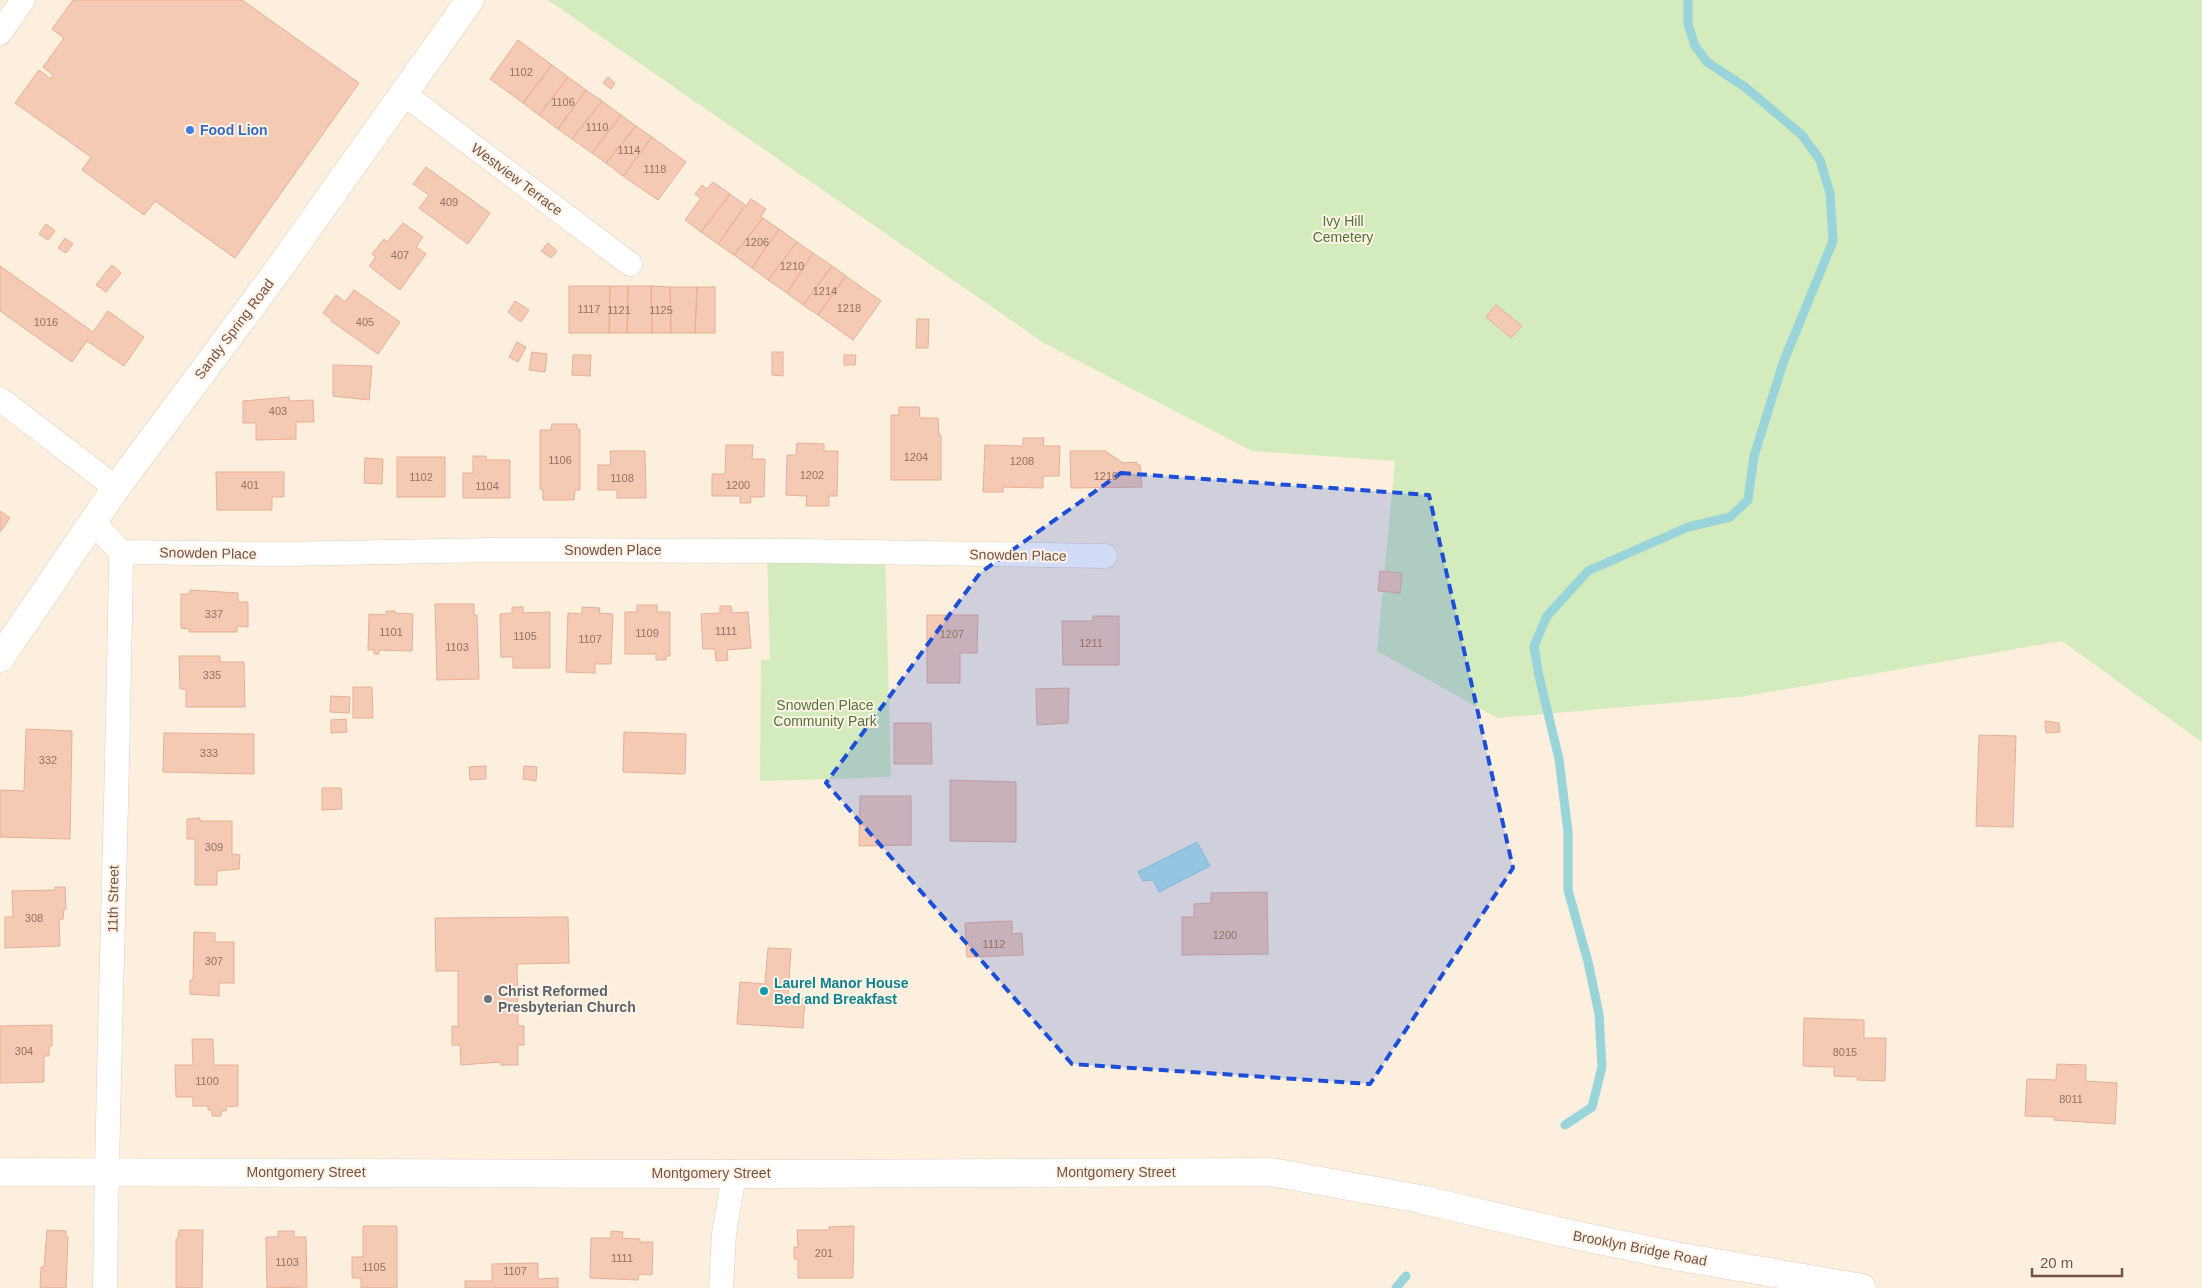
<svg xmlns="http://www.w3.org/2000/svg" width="2202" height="1288" font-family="Arial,sans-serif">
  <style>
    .green { fill: #d3ebbd }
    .water { fill: #b3e3e7; stroke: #98d4d9 }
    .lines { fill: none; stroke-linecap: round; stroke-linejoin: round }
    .stream { stroke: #98d4d9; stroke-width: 9 }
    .building { fill: #f4cab5; stroke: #e7af94 }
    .minor-casing { stroke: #e3ccbd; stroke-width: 25 }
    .tertiary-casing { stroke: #e3ccbd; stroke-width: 29 }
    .minor { stroke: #fff; stroke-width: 24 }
    .tertiary { stroke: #fff; stroke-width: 28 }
    .marked { fill: #1d4ed8; fill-opacity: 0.2; stroke: #1d4ed8; stroke-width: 4; stroke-dasharray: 10 6; stroke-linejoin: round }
    .shop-dot { fill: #3f7fe0; stroke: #fff3e6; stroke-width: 2 }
    .culture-dot { fill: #0f9aa8; stroke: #fff3e6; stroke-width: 2 }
    .worship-dot { fill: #6b7280; stroke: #fff3e6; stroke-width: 2 }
    .labels { text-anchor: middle; stroke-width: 4; stroke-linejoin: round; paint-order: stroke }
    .number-label { font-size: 11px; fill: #947162 }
    .shop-label { font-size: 14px; font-weight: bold; fill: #366cbe; stroke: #fff3e6; text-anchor: start }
    .street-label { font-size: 14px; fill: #745346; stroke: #fff3e6 }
    .park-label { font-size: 14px; fill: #50753b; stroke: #fff3e6 }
    .culture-label { font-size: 14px; font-weight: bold; fill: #0d838f; stroke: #fff3e6; text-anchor: start }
    .worship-label { font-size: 14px; font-weight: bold; fill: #5b616d; stroke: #fff3e6; text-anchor: start }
  </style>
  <rect width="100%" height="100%" fill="#fdefde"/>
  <path class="green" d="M 548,0 L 2202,0 L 2202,742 L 2062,641 L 1740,697 L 1497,718 L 1377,651 L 1395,461 L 1252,451 L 1044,343 Z
    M 767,551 L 885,552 L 891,777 L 760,781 L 761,660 L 770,659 Z"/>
  <path class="water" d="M 1197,842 L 1210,866 L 1159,892 L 1153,880 L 1143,881 L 1138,872 Z"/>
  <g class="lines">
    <path class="stream" d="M 1565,1125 L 1592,1107 L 1602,1067 L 1599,1014 L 1588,962 L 1568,890 L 1568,832 L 1559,759 L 1539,676 L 1534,646 L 1547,616 L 1588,571 L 1688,527 L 1730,517 L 1748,500 L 1754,456 L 1783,363 L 1833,241 L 1830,193 L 1820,160 L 1802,135 L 1745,87 L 1707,62 L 1695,46 L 1688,24 L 1688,0
      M 1396,1288 L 1406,1276"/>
  </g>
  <path class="building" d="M 73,0 L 242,0 L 359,83 L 235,258 L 155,201 L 144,215 L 82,170 L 91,157 L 15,103 L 39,70 L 51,79 L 53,75 L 43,67 L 64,38 L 52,29 Z
    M 518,40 L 552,65 L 523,103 L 490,79 Z
    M 552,65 L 568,77 L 539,115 L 523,103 Z
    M 568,77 L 586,90 L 558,129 L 539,115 Z
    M 608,77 L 615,83 L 611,89 L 603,83 Z
    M 586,90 L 602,101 L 572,139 L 558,129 Z
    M 602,101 L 621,115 L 592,153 L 572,139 Z
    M 621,115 L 636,126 L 606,163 L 592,153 Z
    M 636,126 L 652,137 L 623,176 L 606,163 Z
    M 652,137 L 686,162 L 658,200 L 623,176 Z
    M 426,167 L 490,213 L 468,244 L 419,208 L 429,195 L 413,184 Z
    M 713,182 L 730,194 L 701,232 L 685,220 L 701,198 L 695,194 L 702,185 L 707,189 Z
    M 730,194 L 745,205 L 718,244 L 701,232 Z
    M 751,199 L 766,209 L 761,216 L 763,218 L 734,255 L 718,244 Z
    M 763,218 L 779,229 L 752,268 L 734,255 Z
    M 403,223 L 423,237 L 416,247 L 426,254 L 400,290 L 369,266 L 376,257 L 372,254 L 384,239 L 387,242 Z
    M 46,224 L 55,231 L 48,240 L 39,234 Z
    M 779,229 L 797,242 L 768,280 L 752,268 Z
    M 65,238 L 73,244 L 66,253 L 58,248 Z
    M 797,242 L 813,253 L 787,293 L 768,280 Z
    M 548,243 L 557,251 L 551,258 L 541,251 Z
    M 813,253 L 832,266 L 803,305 L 787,293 Z
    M 112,265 L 121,273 L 106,292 L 96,285 Z
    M 0,266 L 93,332 L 108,311 L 144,337 L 124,366 L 87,341 L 72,362 L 0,311 Z
    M 832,266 L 846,276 L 818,315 L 803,305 Z
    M 846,276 L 881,301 L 853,340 L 818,315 Z
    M 569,286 L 610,286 L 609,333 L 569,333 Z
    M 610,286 L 628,286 L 627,333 L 609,333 Z
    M 628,286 L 651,286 L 652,333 L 627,333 Z
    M 651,286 L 670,287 L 671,333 L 652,333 Z
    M 670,287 L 697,287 L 695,333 L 671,333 Z
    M 697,287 L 715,287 L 715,333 L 695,333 Z
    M 354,290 L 400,322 L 378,354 L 331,321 L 332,320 L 323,313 L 336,295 L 345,302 Z
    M 515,301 L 529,310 L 521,322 L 508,312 Z
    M 1496,305 L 1522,326 L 1511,338 L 1486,317 Z
    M 917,319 L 929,319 L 928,348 L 916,348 Z
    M 517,342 L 526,347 L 518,362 L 509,357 Z
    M 532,352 L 547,354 L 545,372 L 529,370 Z
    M 772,352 L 783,352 L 783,376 L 772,375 Z
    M 573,355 L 591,355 L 590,376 L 572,375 Z
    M 844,355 L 856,355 L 855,365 L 844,365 Z
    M 333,365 L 372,366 L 369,400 L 333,396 Z
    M 289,397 L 289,401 L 313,400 L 314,422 L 296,422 L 296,439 L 256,440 L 256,423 L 243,423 L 243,401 Z
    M 899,407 L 919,407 L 920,418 L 938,418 L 939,435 L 941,435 L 941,480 L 891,480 L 891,415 L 899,415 Z
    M 552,424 L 577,424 L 577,429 L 580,429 L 580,490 L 575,490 L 574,500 L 543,500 L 543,490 L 540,489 L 540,430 L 551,430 Z
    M 1023,438 L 1044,438 L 1043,446 L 1060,446 L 1059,476 L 1043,476 L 1043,488 L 1003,487 L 1003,492 L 983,492 L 985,445 L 1023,446 Z
    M 797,443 L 824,444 L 824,451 L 838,451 L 837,496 L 829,496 L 829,506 L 806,506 L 807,496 L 786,495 L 787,455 L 796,455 Z
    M 726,445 L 753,445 L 752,459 L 765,459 L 764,497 L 750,497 L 751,503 L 740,503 L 740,496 L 712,496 L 712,474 L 725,474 Z
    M 610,451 L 645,451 L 646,498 L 617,498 L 617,490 L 598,490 L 598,465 L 611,465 Z
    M 1070,451 L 1105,451 L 1123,463 L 1137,462 L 1137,465 L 1140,465 L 1142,487 L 1071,488 Z
    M 473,456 L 486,456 L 486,460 L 510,460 L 510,498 L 463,498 L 463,473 L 473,473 Z
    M 397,457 L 445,457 L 445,497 L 397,497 Z
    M 365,458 L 383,459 L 382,484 L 364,483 Z
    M 216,472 L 284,472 L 284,497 L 272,497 L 272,510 L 217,510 Z
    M 0,511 L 10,518 L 0,532 Z
    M 1380,571 L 1402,573 L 1400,593 L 1378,591 Z
    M 190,590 L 238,593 L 238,602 L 248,602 L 248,627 L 237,626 L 237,632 L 189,632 L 190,629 L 181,628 L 181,594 L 190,594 Z
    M 435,604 L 474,604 L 474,615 L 477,615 L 479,679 L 437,680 Z
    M 637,605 L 657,605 L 657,612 L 670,612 L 670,656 L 666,656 L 666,660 L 656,660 L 656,654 L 625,654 L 625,612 L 637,612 Z
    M 720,606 L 731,606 L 732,613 L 748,612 L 751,648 L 727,650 L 728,660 L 716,661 L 715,649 L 703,649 L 701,614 L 720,613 Z
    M 512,607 L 523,607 L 523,613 L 550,612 L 550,668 L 513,668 L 513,657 L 501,657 L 500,614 L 512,613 Z
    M 582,607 L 600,608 L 599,613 L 613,614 L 611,664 L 595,664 L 595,673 L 566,672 L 568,613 L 582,614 Z
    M 386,611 L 395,611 L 395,613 L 413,614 L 412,651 L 379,650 L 379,654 L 374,654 L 374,650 L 368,650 L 369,614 L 386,615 Z
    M 927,615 L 978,615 L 977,653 L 960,653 L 960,683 L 927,683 Z
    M 1093,616 L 1119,616 L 1119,665 L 1063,665 L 1062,621 L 1093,621 Z
    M 179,656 L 220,656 L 220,662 L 244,662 L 245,707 L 186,707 L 186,689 L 180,689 Z
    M 353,687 L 372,687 L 373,718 L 353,718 Z
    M 1069,688 L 1068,723 L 1037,725 L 1036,689 Z
    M 331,696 L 350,697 L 349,713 L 330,712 Z
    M 346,719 L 347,732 L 331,733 L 331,720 Z
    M 2045,721 L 2059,723 L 2060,732 L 2046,733 Z
    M 894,723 L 931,723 L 932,764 L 894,764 Z
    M 26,729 L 72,731 L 70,839 L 0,837 L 0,790 L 24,791 Z
    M 624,732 L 686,734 L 685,774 L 623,772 Z
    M 164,733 L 254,734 L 254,774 L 163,772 Z
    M 1979,735 L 2016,736 L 2013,827 L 1976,826 Z
    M 486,766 L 486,779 L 470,780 L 469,767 Z
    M 524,766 L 537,767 L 536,781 L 523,779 Z
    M 950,780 L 1016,782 L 1016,842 L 950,841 Z
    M 322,788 L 341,788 L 342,809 L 322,810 Z
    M 860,796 L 911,796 L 911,845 L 859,846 Z
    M 200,818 L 200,821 L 232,821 L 232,854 L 240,855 L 239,869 L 217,871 L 217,885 L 195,885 L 195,839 L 187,839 L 187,819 Z
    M 55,887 L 65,887 L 66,909 L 64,909 L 63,919 L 59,920 L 60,946 L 5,948 L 5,917 L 13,917 L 12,891 L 55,890 Z
    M 1267,892 L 1268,954 L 1182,955 L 1182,917 L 1194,917 L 1194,904 L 1211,903 L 1211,893 Z
    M 568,917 L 569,963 L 517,964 L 518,1026 L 524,1026 L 524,1045 L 518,1045 L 518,1065 L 501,1065 L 501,1062 L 461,1065 L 460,1045 L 452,1045 L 452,1026 L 458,1027 L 458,971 L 436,971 L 435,918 Z
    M 1012,921 L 1012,934 L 1022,933 L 1023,955 L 967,957 L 965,923 Z
    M 194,932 L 215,933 L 215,942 L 234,942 L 234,983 L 219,983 L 219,996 L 190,994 L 190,980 L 193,980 Z
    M 768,948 L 791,949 L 788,997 L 805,999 L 803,1028 L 737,1024 L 740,982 L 765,984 Z
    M 1804,1018 L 1864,1020 L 1864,1038 L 1886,1038 L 1885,1081 L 1857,1080 L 1858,1077 L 1834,1076 L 1834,1067 L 1803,1066 Z
    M 52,1025 L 52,1046 L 49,1046 L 49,1056 L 44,1056 L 44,1082 L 0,1083 L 0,1026 Z
    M 192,1039 L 213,1039 L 214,1065 L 238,1065 L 238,1106 L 226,1107 L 226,1111 L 221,1111 L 221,1116 L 212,1116 L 212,1110 L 208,1110 L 208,1106 L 193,1106 L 193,1097 L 176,1097 L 175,1065 L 193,1065 Z
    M 2057,1064 L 2086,1065 L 2086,1081 L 2117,1083 L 2115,1124 L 2054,1120 L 2054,1117 L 2025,1116 L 2027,1079 L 2056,1080 Z
    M 363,1226 L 397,1226 L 397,1288 L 361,1288 L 361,1278 L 352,1278 L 352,1257 L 363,1257 Z
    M 854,1226 L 853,1278 L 798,1278 L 798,1259 L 794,1259 L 794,1247 L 798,1247 L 797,1230 L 829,1230 L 829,1227 Z
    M 47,1230 L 66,1231 L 66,1237 L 68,1237 L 66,1288 L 40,1288 L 41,1267 L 44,1267 Z
    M 179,1230 L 203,1230 L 202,1288 L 177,1288 L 176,1286 L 176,1239 L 178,1238 Z
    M 278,1231 L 294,1231 L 294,1237 L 306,1237 L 307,1287 L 267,1288 L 266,1237 L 278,1237 Z
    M 611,1231 L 623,1232 L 622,1238 L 640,1239 L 640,1242 L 653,1242 L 652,1275 L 639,1274 L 638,1280 L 590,1278 L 591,1238 L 611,1238 Z
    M 538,1263 L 538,1279 L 558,1278 L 558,1288 L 465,1288 L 465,1281 L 492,1281 L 492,1264 Z"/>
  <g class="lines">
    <g class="minor-casing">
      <path id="minor" d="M 0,33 L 23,0
        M 404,94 L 630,264
        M 0,399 L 116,488
        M 93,522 L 121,552 C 118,797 108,1042 105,1288
        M 121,552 L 283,554 L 494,550 L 801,551 L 1105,556
        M 721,1288 L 724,1234 L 734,1174"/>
    </g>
    <g class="tertiary-casing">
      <path id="tertiary" d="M 0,658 L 116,488 L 273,277 L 470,0
        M 0,1172 L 734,1174 L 1271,1172 L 1420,1199 L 1556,1231 L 1681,1257 L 1862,1288"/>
    </g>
    <use href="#minor" class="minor"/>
    <use href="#tertiary" class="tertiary"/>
  </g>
  <path class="marked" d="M 1121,473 L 1429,495 L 1513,868 L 1370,1084 L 1072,1064 L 826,783 L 980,573 Z"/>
  <circle class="shop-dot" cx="190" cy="130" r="5"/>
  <circle class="culture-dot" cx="764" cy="991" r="5"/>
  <circle class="worship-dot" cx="488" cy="999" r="5"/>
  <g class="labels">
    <g class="number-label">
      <text x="521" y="76">1102</text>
      <text x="563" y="106">1106</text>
      <text x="597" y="131">1110</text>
      <text x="629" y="154">1114</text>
      <text x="655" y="173">1118</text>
      <text x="449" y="206">409</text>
      <text x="757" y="246">1206</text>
      <text x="400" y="259">407</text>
      <text x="792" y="270">1210</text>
      <text x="825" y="295">1214</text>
      <text x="849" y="312">1218</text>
      <text x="589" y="313">1117</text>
      <text x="619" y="314">1121</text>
      <text x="661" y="314">1125</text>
      <text x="46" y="326">1016</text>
      <text x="365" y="326">405</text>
      <text x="278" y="415">403</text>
      <text x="916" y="461">1204</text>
      <text x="560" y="464">1106</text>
      <text x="1022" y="465">1208</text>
      <text x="812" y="479">1202</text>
      <text x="1106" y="480">1210</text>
      <text x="421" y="481">1102</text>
      <text x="622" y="482">1108</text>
      <text x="250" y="489">401</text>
      <text x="738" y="489">1200</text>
      <text x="487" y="490">1104</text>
      <text x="214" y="618">337</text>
      <text x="726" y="635">1111</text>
      <text x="391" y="636">1101</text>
      <text x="647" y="637">1109</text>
      <text x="952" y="638">1207</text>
      <text x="525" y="640">1105</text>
      <text x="590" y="643">1107</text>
      <text x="1091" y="647">1211</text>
      <text x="457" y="651">1103</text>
      <text x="212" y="679">335</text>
      <text x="209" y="757">333</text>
      <text x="48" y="764">332</text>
      <text x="214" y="851">309</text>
      <text x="34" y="922">308</text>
      <text x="1225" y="939">1200</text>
      <text x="994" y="948">1112</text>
      <text x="214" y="965">307</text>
      <text x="24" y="1055">304</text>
      <text x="1845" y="1056">8015</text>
      <text x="207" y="1085">1100</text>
      <text x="2071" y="1103">8011</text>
      <text x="824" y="1257">201</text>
      <text x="622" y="1262">1111</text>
      <text x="287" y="1266">1103</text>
      <text x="374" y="1271">1105</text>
      <text x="515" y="1275">1107</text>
    </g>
    <g class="shop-label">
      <text x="200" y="135">Food Lion</text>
    </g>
    <g class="street-label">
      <text transform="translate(517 179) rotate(37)" y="5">Westview Terrace</text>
      <text transform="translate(234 329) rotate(-53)" y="5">Sandy Spring Road</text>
      <text x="613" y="555">Snowden Place</text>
      <text transform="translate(208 553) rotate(1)" y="5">Snowden Place</text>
      <text transform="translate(1018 555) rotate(1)" y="5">Snowden Place</text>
      <text transform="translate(113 899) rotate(-89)" y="5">11th Street</text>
      <text x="306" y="1177">Montgomery Street</text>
      <text x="1116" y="1177">Montgomery Street</text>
      <text x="711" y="1178">Montgomery Street</text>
      <text transform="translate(1640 1248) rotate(11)" y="5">Brooklyn Bridge Road</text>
    </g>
    <g class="park-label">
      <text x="1343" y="226">Ivy Hill<tspan x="1343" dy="16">Cemetery</tspan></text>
      <text x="825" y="710">Snowden Place<tspan x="825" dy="16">Community Park</tspan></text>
    </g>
    <g class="culture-label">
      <text x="774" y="988">Laurel Manor House<tspan x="774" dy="16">Bed and Breakfast</tspan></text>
    </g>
    <g class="worship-label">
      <text x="498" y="996">Christ Reformed<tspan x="498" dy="16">Presbyterian Church</tspan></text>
    </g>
  </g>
  <path d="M2032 1268v8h90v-8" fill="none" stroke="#745346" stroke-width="2.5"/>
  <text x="2040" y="1268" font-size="15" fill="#745346" stroke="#fff3e6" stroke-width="4" paint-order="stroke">20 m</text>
</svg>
